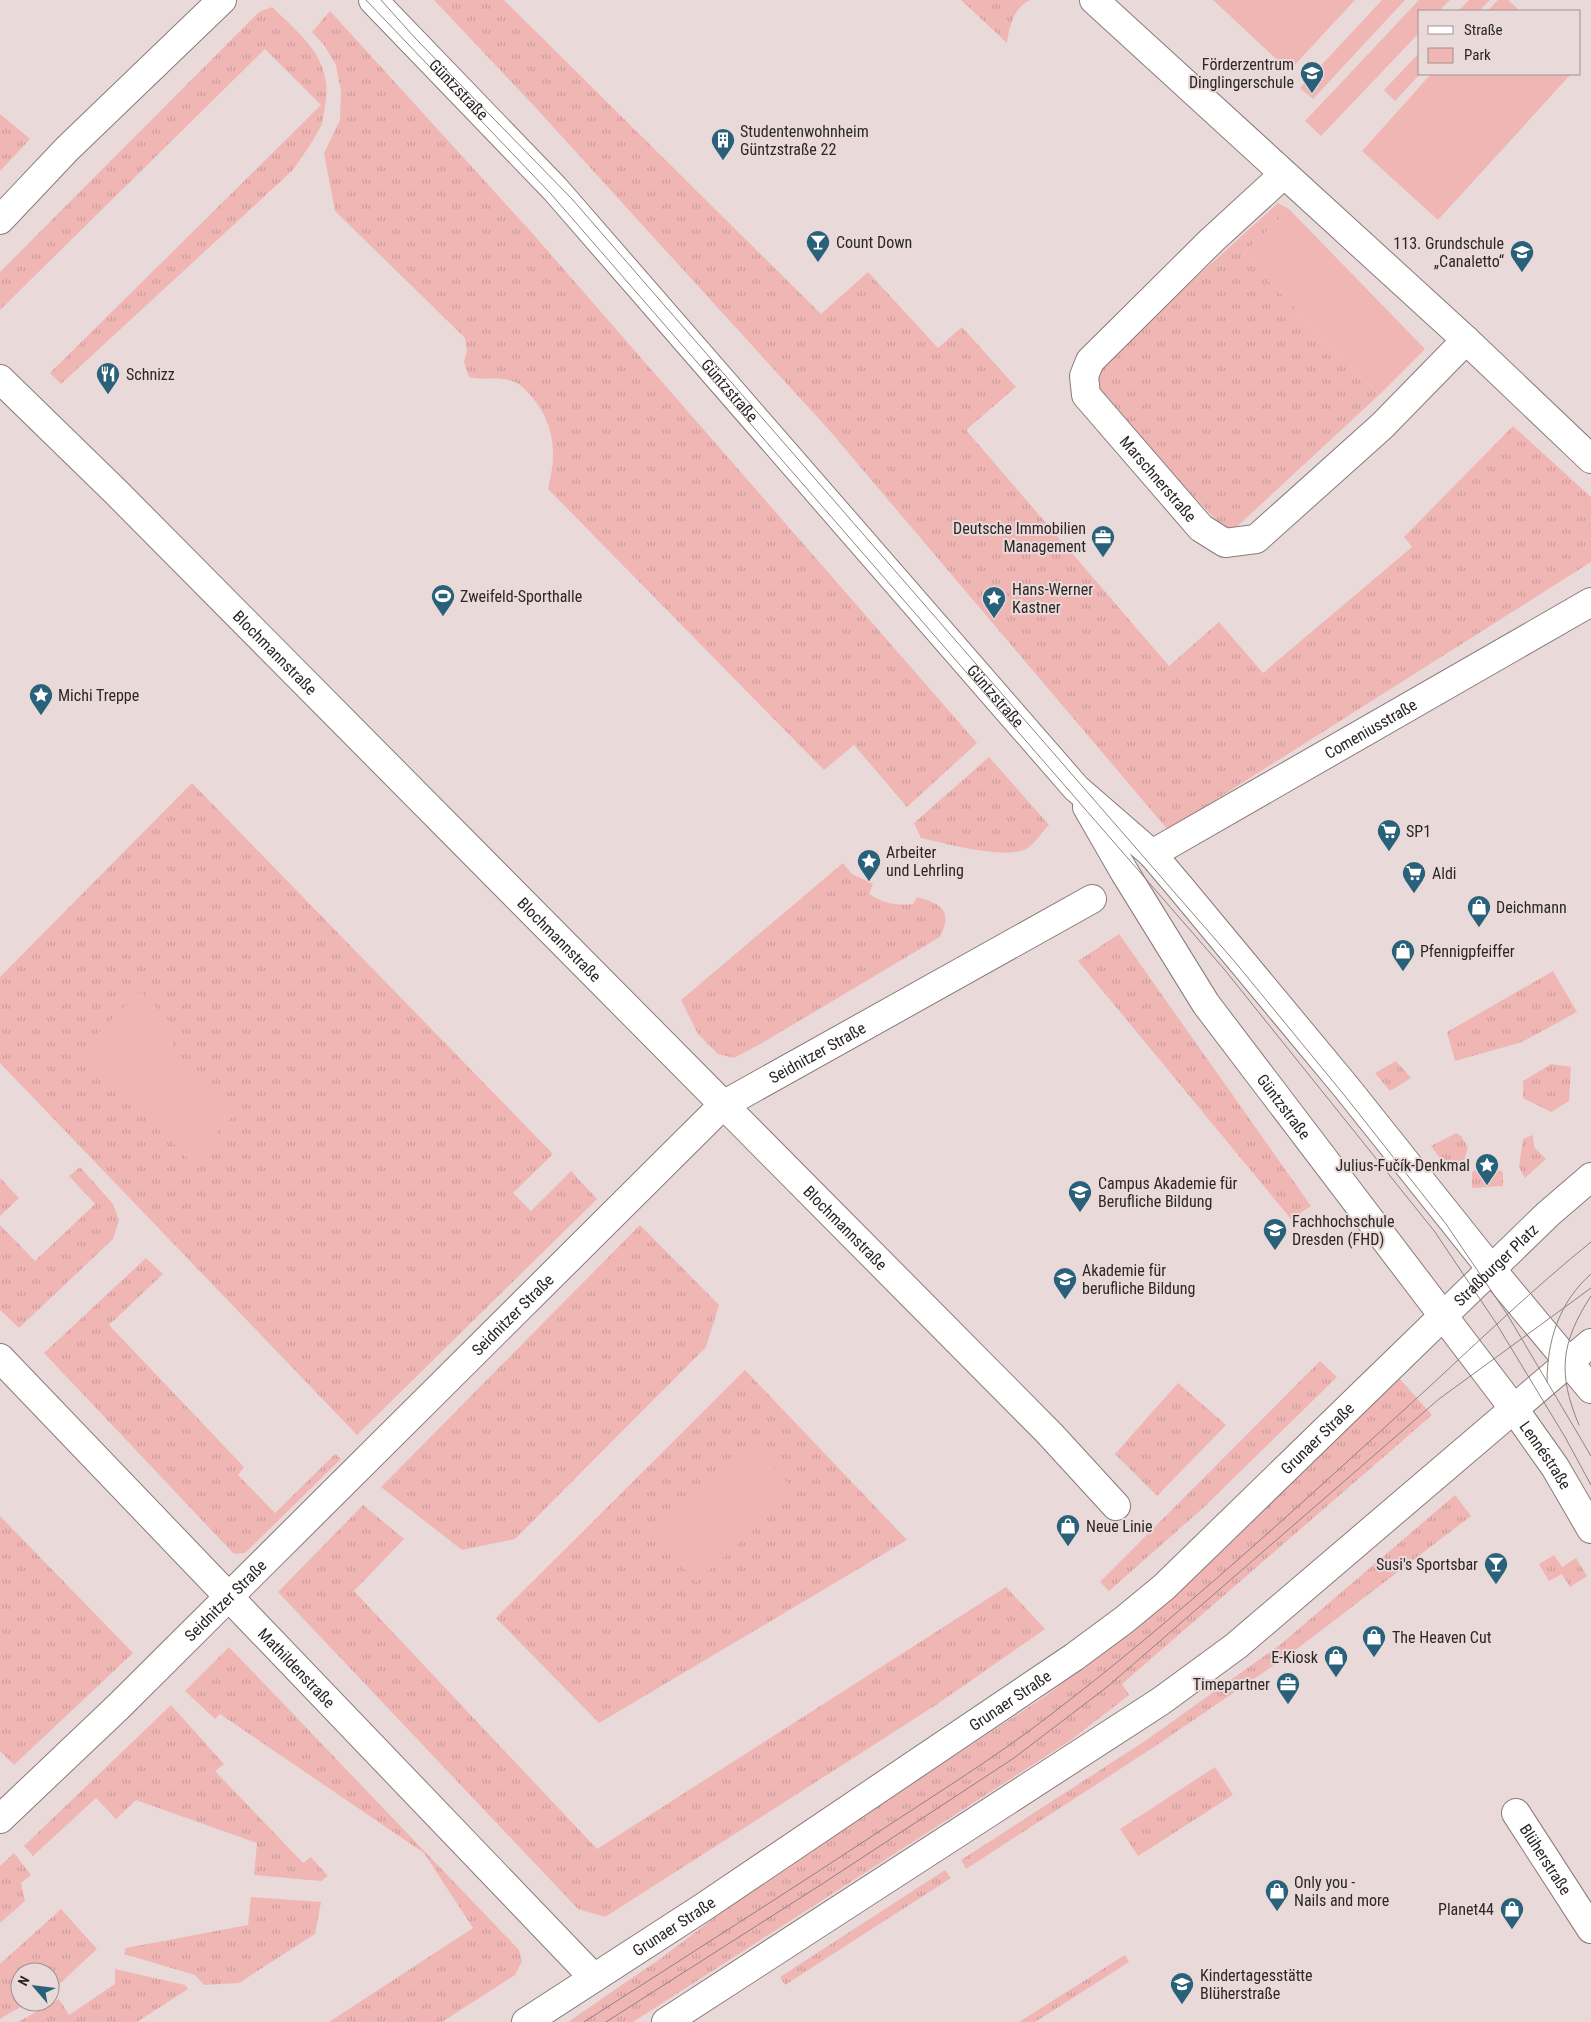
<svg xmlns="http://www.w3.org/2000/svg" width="1591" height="2022" font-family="'Roboto Condensed',sans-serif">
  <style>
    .grass { fill: url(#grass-tufts) }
    .park { fill: #efb6b4 }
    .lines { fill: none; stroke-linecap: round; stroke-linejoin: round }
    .minor-casing { stroke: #897b7b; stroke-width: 30 }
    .major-casing { stroke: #897b7b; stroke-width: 30 }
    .minor { stroke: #fff; stroke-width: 28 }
    .major { stroke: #fff; stroke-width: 28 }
    .tram { stroke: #8d8382; stroke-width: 1 }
    .labels { text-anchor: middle; stroke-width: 4; stroke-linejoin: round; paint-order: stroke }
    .poi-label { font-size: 16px; fill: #2c2626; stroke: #e9dad9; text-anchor: start }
    .street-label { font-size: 16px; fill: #2c2626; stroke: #e9dad9 }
  </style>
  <defs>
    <pattern id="grass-tufts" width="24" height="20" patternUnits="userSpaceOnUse" patternTransform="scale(1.25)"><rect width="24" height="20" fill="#efb6b4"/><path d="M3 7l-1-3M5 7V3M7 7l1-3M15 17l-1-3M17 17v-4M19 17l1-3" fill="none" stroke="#cd9c9b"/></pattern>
  </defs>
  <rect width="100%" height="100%" fill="#e9dad9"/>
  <path class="grass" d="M 434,0 L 504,0 L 821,314 L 868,272 L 938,348 L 962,327 L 1016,387 L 966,430 L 1169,666 L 1219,622 L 1263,673 L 1412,547 L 1404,537 L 1513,426 L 1591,497 L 1591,562 L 1168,830 L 829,430 L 535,107 Z
    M 961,0 L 1030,0 C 1014,8 1009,26 1007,43 Z
    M 272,7 C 302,36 334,60 325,106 C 324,113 323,122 320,128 C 312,143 302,156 293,170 L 61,384 L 50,373 L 321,105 L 265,49 L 0,310 L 0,272 L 259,12 Z
    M 330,11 L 533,234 L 977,743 L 907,807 L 854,745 L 824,770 L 548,489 C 556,457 556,430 536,402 C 531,396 524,387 517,383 C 500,375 485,381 469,377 L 464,362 L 467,351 L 465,338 L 335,211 L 324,153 L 340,120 L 341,91 L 336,65 L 324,45 L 312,32 Z
    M 0,114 L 30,139 L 0,171 Z
    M 1278,203 L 1289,209 L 1243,254 L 1379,395 L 1229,534 L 1094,389 L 1095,369 Z
    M 989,757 L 1049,825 C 1042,832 1035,843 1028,848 C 1008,861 944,843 921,838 L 914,823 Z
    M 192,783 L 553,1154 L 513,1193 L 531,1211 L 571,1171 L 597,1199 L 357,1435 L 0,1063 L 0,977 Z
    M 843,863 L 852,874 L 873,884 L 869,894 C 883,903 896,906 913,904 L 917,897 C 942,904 953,911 940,937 L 762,1043 L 734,1058 L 718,1054 L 698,1034 L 681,1000 Z
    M 1119,934 L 1311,1206 L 1291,1219 L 1078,961 Z
    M 1553,971 L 1577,1012 L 1522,1042 L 1455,1061 L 1447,1032 Z
    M 1396,1061 L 1411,1078 L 1390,1091 L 1375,1073 Z
    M 1551,1064 L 1571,1067 L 1569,1101 L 1551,1112 L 1523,1098 L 1523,1081 Z
    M 1456,1133 L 1461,1136 L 1468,1147 L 1463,1164 L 1451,1173 L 1431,1146 Z
    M 1533,1135 L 1534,1147 L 1546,1159 L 1525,1178 L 1519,1167 L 1523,1139 Z
    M 1481,1163 L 1503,1172 L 1503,1186 L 1472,1188 L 1472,1173 Z
    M 80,1167 L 113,1204 L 119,1220 L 113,1239 L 19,1328 L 0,1310 L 0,1225 L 35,1261 L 95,1204 L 69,1176 Z
    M 0,1178 L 19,1198 L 0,1216 Z
    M 640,1225 L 719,1305 L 706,1347 L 515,1539 L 462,1550 L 381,1487 Z
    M 146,1258 L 163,1274 L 109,1325 L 244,1467 L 238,1475 L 275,1513 L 335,1454 L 341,1459 L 245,1553 L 234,1554 L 44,1353 Z
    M 1320,1361 L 1337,1377 L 1203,1508 L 1109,1591 L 1100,1582 Z
    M 745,1370 L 907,1540 L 599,1723 L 496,1618 Z
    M 1399,1378 L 1432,1415 L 1122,1684 L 1129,1695 L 1071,1740 L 633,2022 L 568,2022 L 664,1956 L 755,1887 L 1047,1695 L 1133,1629 L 1298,1478 Z
    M 1178,1383 L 1226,1425 L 1157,1496 L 1115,1454 Z
    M 1455,1495 L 1471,1516 L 1289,1655 L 1151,1749 L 966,1869 L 961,1860 L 1145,1741 L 1281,1644 Z
    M 363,1505 L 404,1539 L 354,1591 L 597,1849 L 1006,1587 L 1045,1629 L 936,1705 L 605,1917 L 578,1909 L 278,1592 Z
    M 0,1516 L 133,1653 L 14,1765 L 0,1751 Z
    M 1554,1555 L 1562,1567 L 1576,1558 L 1587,1576 L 1570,1587 L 1562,1574 L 1549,1581 L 1539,1564 Z
    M 229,1647 L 519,1950 L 522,1961 L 515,1975 L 442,2022 L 329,2022 L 473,1928 L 424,1853 L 220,1714 L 215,1719 L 185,1691 Z
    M 171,1705 L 224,1764 L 215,1771 L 303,1863 L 311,1857 L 328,1876 L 321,1881 L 254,1875 L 257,1843 L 136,1800 L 116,1819 L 96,1798 L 33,1856 L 24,1846 Z
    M 1215,1767 L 1233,1795 L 1138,1856 L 1120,1829 Z
    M 14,1853 L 31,1875 L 21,1883 L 25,1901 L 0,1923 L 0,1866 Z
    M 945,1870 L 951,1878 L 785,1985 L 780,1977 Z
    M 251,1897 L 321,1902 L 315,1934 L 239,1983 L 204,1985 L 195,1975 L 124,1954 L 126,1948 L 248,1925 Z
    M 61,1909 L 97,1949 L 57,1986 L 50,1990 L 50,1972 L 20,1972 L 20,2002 L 29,2002 L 0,2019 L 0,1964 Z
    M 1125,1955 L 1129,1962 L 1035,2022 L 1019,2022 Z
    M 115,1969 L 185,1985 L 188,1989 L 137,2022 L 18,2022 L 59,1999 L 69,2015 L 115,1984 Z"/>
  <path class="park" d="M 1213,0 L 1355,0 L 1289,71 Z
    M 1382,0 L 1405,0 L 1313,99 L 1300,88 Z
    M 1419,0 L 1450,0 L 1439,11 L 1420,11 L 1420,32 L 1321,136 L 1305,121 Z
    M 1469,0 L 1490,0 L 1479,11 L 1458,11 Z
    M 1498,0 L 1508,0 L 1520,11 L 1487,11 Z
    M 1420,52 L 1420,74 L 1395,101 L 1384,90 Z
    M 1431,74 L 1571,74 L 1438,220 L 1362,151 Z
    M 1289,209 L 1425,349 L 1379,395 L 1243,254 Z
    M 140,991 L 175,1027 L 172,1049 L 235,1114 L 190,1161 L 82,1049 Z
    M 750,1441 L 796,1492 L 696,1582 L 650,1531 Z"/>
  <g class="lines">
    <g class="minor-casing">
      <g id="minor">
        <path d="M 1094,0 L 1466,340 L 1591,459"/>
        <path id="s1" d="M 1283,175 L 1212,240 L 1090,361 L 1084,376 L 1086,395 L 1201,528 L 1225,543 L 1256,539 L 1382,426 L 1466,340"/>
        <path id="s2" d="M 0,379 L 116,492 L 1050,1434 L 1116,1506"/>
        <path id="s3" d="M 1152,854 L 1591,602"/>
        <path id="s4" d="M 0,1358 L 594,1978"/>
        <path id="s5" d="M 1516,1813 L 1591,1929"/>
        <path id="s6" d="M 0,1819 L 118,1707 L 723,1105 L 1092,899"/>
      </g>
    </g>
    <g class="major-casing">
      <g id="major">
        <path id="s7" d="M 373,0 L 555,189 L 1076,788 L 1152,854 L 1180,887 L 1346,1087 L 1492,1270 L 1591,1389"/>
        <path d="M 0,220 L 67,149 L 222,0"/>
        <path id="s8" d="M 1087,807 L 1125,873 L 1206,1004 L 1514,1409 L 1555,1467 L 1591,1529"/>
        <path id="s9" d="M 526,2022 L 702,1908 L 1074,1657 L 1124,1620 L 1164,1587 L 1548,1214 L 1591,1177"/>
        <path d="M 666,2022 L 1161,1701 L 1236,1646 L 1591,1343"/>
      </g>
    </g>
    <use href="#minor" class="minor"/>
    <use href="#major" class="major"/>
    <path class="tram" d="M 366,0 L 551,194 L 1224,969 L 1435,1232 L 1496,1323 L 1565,1437 L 1591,1485
      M 381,0 L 416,39 L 572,199 L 1235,962 L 1345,1096 L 1446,1224 L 1507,1314 L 1591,1456
      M 1547,1382 C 1547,1341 1559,1302 1591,1274
      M 1579,1425 C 1557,1373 1561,1342 1591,1296
      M 584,2022 C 685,1957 786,1893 886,1827 C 939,1792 994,1758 1045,1719 C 1179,1617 1304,1501 1428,1388 C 1482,1338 1534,1288 1591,1242
      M 606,2022 L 822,1884 L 1014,1758 L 1107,1687 L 1439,1399 L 1591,1288"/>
  </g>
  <defs>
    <g id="school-pin" transform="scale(1.25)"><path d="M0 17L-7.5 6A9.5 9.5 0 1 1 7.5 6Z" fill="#29617b" stroke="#e9dad9"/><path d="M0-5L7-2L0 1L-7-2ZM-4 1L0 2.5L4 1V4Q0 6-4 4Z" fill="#fff"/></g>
    <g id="building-pin" transform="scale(1.25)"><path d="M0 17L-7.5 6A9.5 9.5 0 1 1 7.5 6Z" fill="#29617b" stroke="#e9dad9"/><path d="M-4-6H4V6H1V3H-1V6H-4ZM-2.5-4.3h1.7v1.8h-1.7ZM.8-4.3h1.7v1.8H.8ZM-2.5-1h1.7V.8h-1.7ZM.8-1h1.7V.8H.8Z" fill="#fff"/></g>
    <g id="bar-pin" transform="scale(1.25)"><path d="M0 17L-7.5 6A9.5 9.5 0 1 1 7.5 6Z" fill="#29617b" stroke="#e9dad9"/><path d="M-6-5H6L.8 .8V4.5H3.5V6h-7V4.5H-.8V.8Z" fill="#fff"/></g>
    <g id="restaurant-pin" transform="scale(1.25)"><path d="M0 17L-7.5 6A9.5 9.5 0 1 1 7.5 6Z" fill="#29617b" stroke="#e9dad9"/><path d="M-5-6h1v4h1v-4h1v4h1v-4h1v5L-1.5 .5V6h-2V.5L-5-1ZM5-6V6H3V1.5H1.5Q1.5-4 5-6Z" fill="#fff"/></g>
    <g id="office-pin" transform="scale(1.25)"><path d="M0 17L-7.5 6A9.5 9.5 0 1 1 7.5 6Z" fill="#29617b" stroke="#e9dad9"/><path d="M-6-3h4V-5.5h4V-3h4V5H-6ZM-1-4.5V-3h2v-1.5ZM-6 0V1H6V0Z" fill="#fff"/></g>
    <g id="stadium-pin" transform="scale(1.25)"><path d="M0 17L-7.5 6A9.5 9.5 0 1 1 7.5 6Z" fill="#29617b" stroke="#e9dad9"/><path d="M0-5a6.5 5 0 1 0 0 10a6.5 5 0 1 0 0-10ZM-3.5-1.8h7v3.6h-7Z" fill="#fff"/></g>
    <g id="sight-pin" transform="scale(1.25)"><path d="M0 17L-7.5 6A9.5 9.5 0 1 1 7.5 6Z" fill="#29617b" stroke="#e9dad9"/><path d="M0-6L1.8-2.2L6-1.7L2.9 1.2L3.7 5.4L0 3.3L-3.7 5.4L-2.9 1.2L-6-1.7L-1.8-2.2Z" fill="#fff"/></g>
    <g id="supermarket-pin" transform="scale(1.25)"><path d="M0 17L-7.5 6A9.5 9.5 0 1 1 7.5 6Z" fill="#29617b" stroke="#e9dad9"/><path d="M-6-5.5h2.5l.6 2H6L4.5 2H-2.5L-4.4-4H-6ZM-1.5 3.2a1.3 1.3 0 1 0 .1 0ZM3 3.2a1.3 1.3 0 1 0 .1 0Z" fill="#fff"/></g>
    <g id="shop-pin" transform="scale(1.25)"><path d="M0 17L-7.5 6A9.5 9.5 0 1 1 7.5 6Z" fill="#29617b" stroke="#e9dad9"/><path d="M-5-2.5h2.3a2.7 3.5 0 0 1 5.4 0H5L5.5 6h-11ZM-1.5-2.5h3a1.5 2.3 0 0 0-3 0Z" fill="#fff"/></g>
    <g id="university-pin" transform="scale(1.25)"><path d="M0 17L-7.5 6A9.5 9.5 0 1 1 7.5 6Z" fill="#29617b" stroke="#e9dad9"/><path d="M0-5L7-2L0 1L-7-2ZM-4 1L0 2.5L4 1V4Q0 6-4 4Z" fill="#fff"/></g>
  </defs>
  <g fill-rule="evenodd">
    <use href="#school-pin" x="1312" y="73"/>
    <use href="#building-pin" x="723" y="140"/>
    <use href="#bar-pin" x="818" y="242"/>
    <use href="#school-pin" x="1522" y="252"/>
    <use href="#restaurant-pin" x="108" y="374"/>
    <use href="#office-pin" x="1103" y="537"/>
    <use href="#stadium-pin" x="443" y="596"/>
    <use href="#sight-pin" x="994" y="598"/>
    <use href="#sight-pin" x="41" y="695"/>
    <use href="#supermarket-pin" x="1389" y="831"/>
    <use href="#sight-pin" x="869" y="861"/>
    <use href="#supermarket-pin" x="1414" y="873"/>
    <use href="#shop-pin" x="1479" y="907"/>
    <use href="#shop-pin" x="1403" y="951"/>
    <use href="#sight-pin" x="1487" y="1165"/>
    <use href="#school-pin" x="1080" y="1192"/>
    <use href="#university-pin" x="1275" y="1230"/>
    <use href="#school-pin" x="1065" y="1279"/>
    <use href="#shop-pin" x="1068" y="1526"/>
    <use href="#bar-pin" x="1496" y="1564"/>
    <use href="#shop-pin" x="1374" y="1637"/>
    <use href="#shop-pin" x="1336" y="1657"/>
    <use href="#office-pin" x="1288" y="1684"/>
    <use href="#shop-pin" x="1277" y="1891"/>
    <use href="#shop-pin" x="1512" y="1909"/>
    <use href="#school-pin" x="1182" y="1984"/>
  </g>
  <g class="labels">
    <g class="poi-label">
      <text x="1294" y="70" text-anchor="end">Förderzentrum<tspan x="1294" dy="18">Dinglingerschule</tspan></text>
      <text x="740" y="137">Studentenwohnheim<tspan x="740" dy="18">Güntzstraße 22</tspan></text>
      <text x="836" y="248">Count Down</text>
      <text x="1504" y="249" text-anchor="end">113. Grundschule<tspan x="1504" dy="18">„Canaletto“</tspan></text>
      <text x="126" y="380">Schnizz</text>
      <text x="1086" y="534" text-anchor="end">Deutsche Immobilien<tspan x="1086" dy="18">Management</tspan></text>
      <text x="1012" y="595">Hans-Werner<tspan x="1012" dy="18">Kastner</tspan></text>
      <text x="460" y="602">Zweifeld-Sporthalle</text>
      <text x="58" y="701">Michi Treppe</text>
      <text x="1406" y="837">SP1</text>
      <text x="886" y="858">Arbeiter<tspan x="886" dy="18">und Lehrling</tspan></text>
      <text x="1432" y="879">Aldi</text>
      <text x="1496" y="913">Deichmann</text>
      <text x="1420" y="957">Pfennigpfeiffer</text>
      <text x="1470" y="1171" text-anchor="end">Julius-Fučík-Denkmal</text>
      <text x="1098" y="1189">Campus Akademie für<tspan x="1098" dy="18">Berufliche Bildung</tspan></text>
      <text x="1292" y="1227">Fachhochschule<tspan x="1292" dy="18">Dresden (FHD)</tspan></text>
      <text x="1082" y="1276">Akademie für<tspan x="1082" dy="18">berufliche Bildung</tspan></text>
      <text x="1086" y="1532">Neue Linie</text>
      <text x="1478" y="1570" text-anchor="end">Susi's Sportsbar</text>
      <text x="1392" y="1643">The Heaven Cut</text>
      <text x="1318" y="1663" text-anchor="end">E-Kiosk</text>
      <text x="1270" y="1690" text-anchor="end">Timepartner</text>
      <text x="1294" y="1888">Only you -<tspan x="1294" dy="18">Nails and more</tspan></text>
      <text x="1494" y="1915" text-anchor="end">Planet44</text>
      <text x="1200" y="1981">Kindertagesstätte<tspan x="1200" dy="18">Blüherstraße</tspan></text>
    </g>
    <g class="street-label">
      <text dy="6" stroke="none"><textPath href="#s7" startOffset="124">Güntzstraße</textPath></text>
      <text dy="6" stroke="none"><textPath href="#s7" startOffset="529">Güntzstraße</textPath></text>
      <text dy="6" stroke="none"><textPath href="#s1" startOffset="414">Marschnerstraße</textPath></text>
      <text dy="6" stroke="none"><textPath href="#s2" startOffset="388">Blochmannstraße</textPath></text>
      <text dy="6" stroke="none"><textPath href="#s7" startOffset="934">Güntzstraße</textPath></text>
      <text dy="6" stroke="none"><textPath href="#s3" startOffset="252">Comeniusstraße</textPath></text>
      <text dy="6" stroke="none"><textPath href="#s2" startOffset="792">Blochmannstraße</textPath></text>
      <text dy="6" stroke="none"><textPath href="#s6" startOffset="1124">Seidnitzer Straße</textPath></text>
      <text dy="6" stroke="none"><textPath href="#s8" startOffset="359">Güntzstraße</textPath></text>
      <text dy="6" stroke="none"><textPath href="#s2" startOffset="1198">Blochmannstraße</textPath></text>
      <text dy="6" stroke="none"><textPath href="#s9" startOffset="1235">Straßburger Platz</textPath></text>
      <text dy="6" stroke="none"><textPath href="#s6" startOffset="719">Seidnitzer Straße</textPath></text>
      <text dy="6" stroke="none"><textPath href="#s9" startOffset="986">Grunaer Straße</textPath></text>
      <text dy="6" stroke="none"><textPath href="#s8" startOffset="795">Lennéstraße</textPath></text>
      <text dy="6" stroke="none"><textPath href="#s6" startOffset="314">Seidnitzer Straße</textPath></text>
      <text dy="6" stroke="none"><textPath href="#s4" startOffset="429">Mathildenstraße</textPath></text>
      <text dy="6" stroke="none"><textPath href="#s9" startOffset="581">Grunaer Straße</textPath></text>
      <text dy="6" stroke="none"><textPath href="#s5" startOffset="55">Blüherstraße</textPath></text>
      <text dy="6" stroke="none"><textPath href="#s9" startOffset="176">Grunaer Straße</textPath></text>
    </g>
  </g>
  <rect x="1418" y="10" width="162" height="65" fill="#e9dad9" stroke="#9d9291"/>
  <rect x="1428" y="26" width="25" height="8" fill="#ffffff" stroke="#9d9291"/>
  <text x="1464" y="35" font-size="15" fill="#2c2626">Straße</text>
  <rect x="1428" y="48" width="25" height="15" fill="#efb6b4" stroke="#9d9291"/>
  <text x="1464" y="60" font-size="15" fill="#2c2626">Park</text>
  <g transform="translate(35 1987) rotate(298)"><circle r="24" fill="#e9dad9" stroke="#9d9291"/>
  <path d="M0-4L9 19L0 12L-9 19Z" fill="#29617b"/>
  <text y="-8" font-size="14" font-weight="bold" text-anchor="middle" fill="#2c2626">N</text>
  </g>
</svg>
